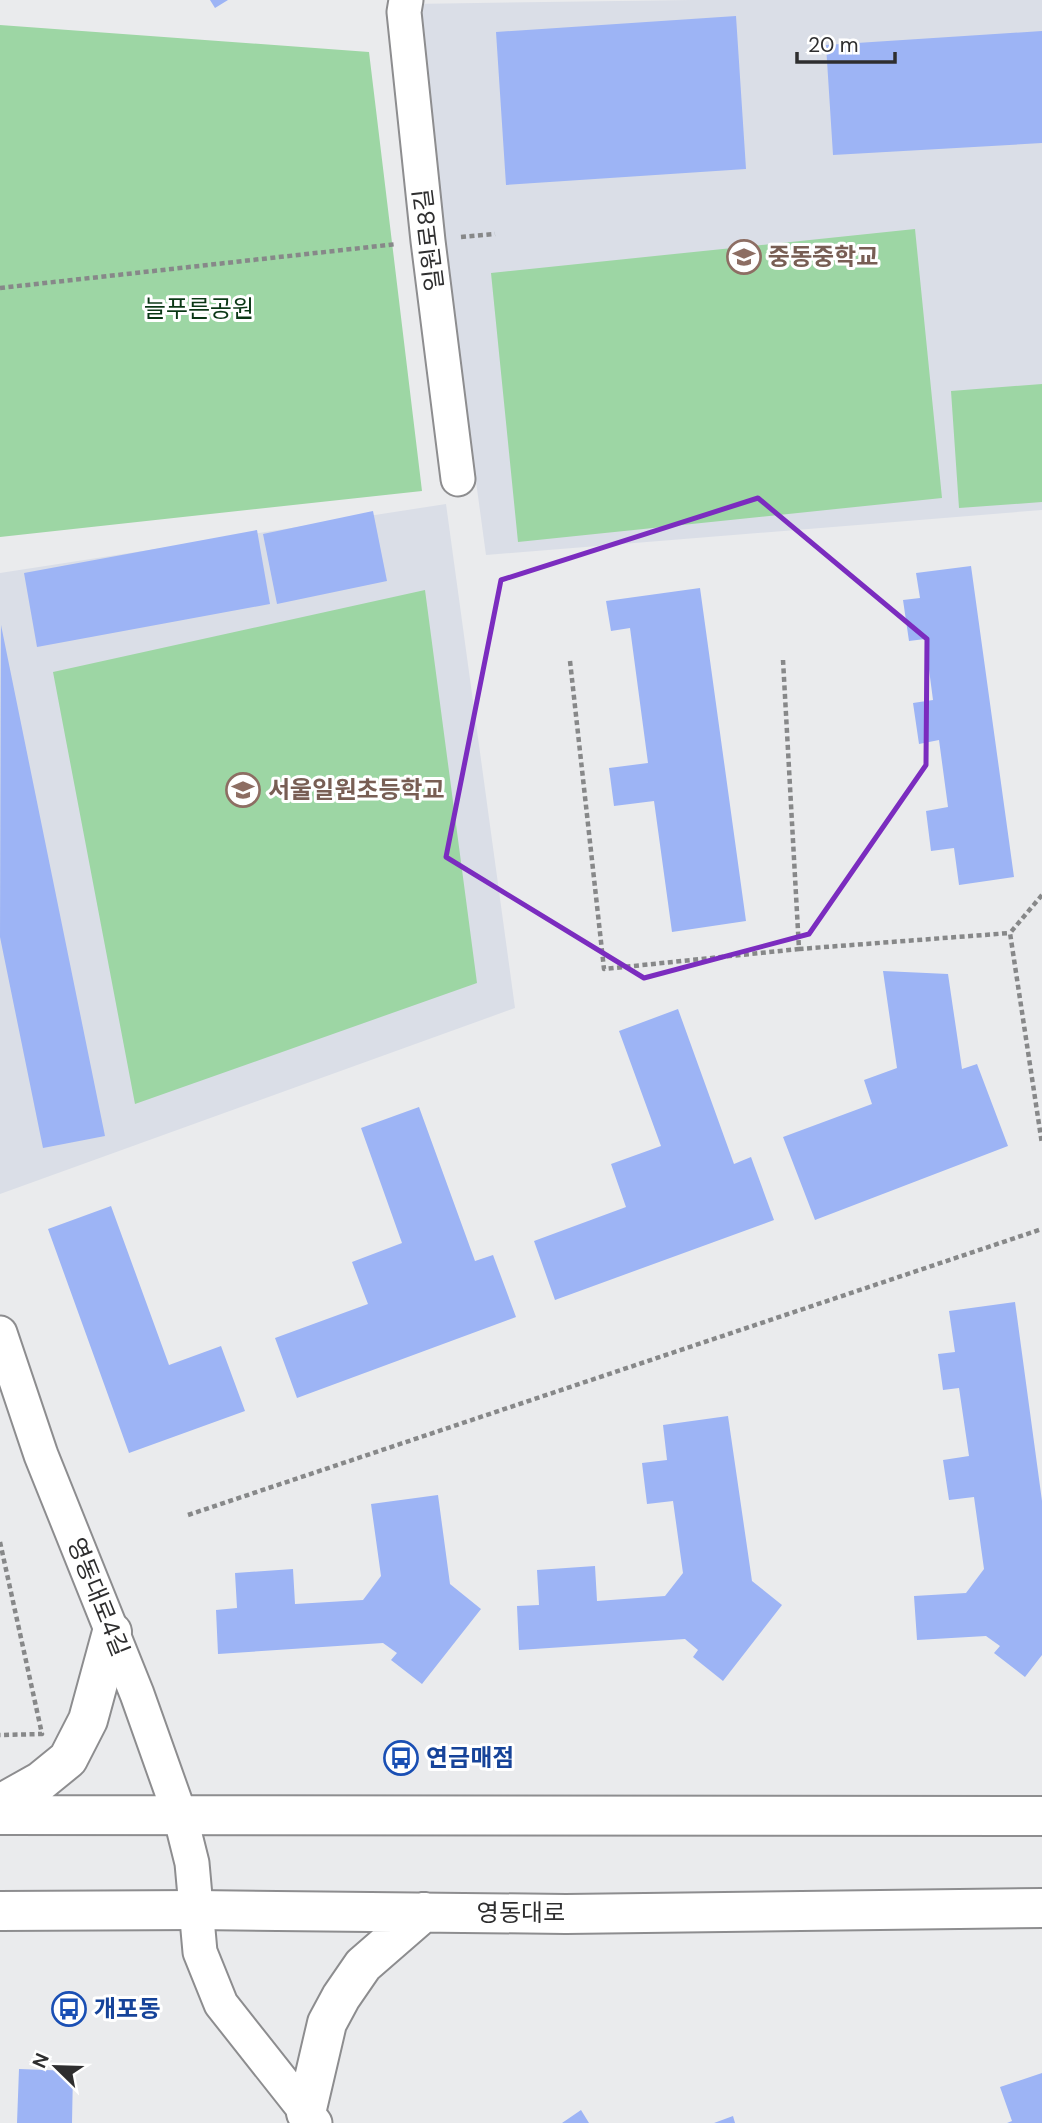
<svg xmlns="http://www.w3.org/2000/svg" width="1042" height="2123" font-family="'DM Sans','Noto Sans KR',sans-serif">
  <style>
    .built { fill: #dadee7 }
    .green { fill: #9dd6a4 }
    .building { fill: #9db4f5 }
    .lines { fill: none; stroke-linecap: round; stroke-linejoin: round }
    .minor-casing { stroke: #8d8d8f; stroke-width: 37 }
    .major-casing { stroke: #8d8d8f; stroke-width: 42 }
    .path { stroke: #878889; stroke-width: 4.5; stroke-dasharray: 5 3.5; stroke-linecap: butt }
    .minor { stroke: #fff; stroke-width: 33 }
    .major { stroke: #fff; stroke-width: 38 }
    .marked { fill: none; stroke: #7b2cbf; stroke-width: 5; stroke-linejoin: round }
    .labels { text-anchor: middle; stroke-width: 6; stroke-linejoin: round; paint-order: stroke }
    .street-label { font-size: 24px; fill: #2e2e2f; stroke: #fff }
    .education-label { font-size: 24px; font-weight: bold; fill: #785e54; stroke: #fff; text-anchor: start }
    .park-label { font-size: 24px; fill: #0a3715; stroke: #fff }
    .transit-label { font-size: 24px; font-weight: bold; fill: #164399; stroke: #fff; text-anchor: start }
  </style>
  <rect width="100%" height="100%" fill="#eaebed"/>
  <path class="built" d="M 692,0 L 1042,0 L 1042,510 L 486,555 L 411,4 Z
    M 446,504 L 515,1008 L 0,1194 L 0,573 Z"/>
  <path class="green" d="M 0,25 L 369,52 L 422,491 L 0,537 Z
    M 915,229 L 942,498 L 518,542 L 491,273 Z
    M 1042,384 L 1042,502 L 959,508 L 951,391 Z
    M 425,590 L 477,983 L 135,1104 L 53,672 Z"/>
  <path class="building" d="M 210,0 L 228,0 L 215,8 Z
    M 736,16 L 746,169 L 506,185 L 496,32 Z
    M 1042,31 L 1042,143 L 833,155 L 826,45 Z
    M 373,511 L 387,581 L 277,604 L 263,534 Z
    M 257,530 L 270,604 L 37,647 L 24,573 Z
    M 971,566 L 1014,877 L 959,885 L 954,848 L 931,851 L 926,811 L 948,807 L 939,740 L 919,744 L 913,703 L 933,700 L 925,639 L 909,641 L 903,600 L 920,598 L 916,573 Z
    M 700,588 L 746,921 L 672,932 L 654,801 L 614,806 L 609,768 L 648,763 L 630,628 L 611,631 L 606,601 Z
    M 1,625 L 105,1136 L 43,1148 L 0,937 Z
    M 883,971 L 948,974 L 962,1069 L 977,1064 L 1008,1146 L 815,1220 L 783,1137 L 872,1104 L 864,1080 L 897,1068 Z
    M 678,1009 L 734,1164 L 751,1157 L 774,1220 L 555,1300 L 534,1241 L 626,1207 L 611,1164 L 661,1146 L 619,1031 Z
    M 419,1107 L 475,1261 L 493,1255 L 516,1317 L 297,1398 L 275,1338 L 368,1304 L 352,1262 L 402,1243 L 361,1128 Z
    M 111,1206 L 169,1365 L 221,1346 L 245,1411 L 129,1453 L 48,1229 Z
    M 1015,1302 L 1042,1501 L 1042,1655 L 1025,1677 L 994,1653 L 1000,1646 L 986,1636 L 917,1640 L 914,1596 L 966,1593 L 984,1569 L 974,1497 L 949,1500 L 943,1460 L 969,1456 L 959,1388 L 943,1390 L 938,1354 L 955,1352 L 949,1311 Z
    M 728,1416 L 752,1581 L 782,1605 L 723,1681 L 693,1657 L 698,1650 L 685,1639 L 519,1650 L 517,1606 L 539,1605 L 537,1570 L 595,1566 L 597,1601 L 665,1596 L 683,1573 L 673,1501 L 647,1504 L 642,1463 L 667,1460 L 663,1425 Z
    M 438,1495 L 450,1584 L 481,1609 L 422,1684 L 391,1660 L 397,1653 L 383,1643 L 218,1654 L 216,1610 L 237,1608 L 235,1573 L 293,1569 L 295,1604 L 363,1600 L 381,1576 L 371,1504 Z
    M 19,2069 L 73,2071 L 72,2123 L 17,2123 Z
    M 1042,2073 L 1042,2123 L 1007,2123 L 1012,2121 L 1000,2087 Z
    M 581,2110 L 589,2123 L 562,2123 Z
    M 733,2116 L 735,2123 L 714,2123 Z"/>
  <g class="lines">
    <g class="minor-casing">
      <path id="minor" d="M 406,0 L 404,12 L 428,241 L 458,479
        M 0,1333 L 41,1455 L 137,1694 L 180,1815 L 192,1863 L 200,1952 L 221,2004 L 315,2123"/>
    </g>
    <g class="major-casing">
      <path id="major" d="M 0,1804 L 41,1781 L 68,1759 L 88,1720 L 112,1632
        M 0,1815 L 1042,1816
        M 0,1911 L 196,1910 L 566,1914 L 1042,1908
        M 306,2113 L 327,2023 L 341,1997 L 363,1965 L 424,1912"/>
    </g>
    <path class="path" d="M 461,237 L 495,234
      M 0,288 L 397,244
      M 783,660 L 799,949 L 1010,933
      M 570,661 L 604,969 L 799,949
      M 1042,895 L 1010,933 L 1042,1144
      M 188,1515 L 1042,1229
      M 0,1542 L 42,1734 L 0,1735"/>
    <use href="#minor" class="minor"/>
    <use href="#major" class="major"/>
  </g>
  <path class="marked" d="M 758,498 L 927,639 L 926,765 L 809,934 L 644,978 L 446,857 L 501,580 Z"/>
  <defs>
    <g id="school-ring" transform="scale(1.75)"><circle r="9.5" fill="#fff" stroke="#8d6e63" stroke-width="1.5"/><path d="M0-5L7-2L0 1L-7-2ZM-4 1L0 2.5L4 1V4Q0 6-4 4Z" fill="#8d6e63"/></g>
    <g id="bus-ring" transform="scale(1.75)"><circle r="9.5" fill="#fff" stroke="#1a4fb4" stroke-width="1.5"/><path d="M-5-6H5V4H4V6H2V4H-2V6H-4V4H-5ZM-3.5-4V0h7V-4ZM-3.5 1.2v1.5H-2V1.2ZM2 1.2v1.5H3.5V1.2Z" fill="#1a4fb4"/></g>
  </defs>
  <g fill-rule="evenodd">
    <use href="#school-ring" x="744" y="257"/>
    <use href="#school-ring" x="243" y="790"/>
    <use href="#bus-ring" x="401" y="1758"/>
    <use href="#bus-ring" x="69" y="2009"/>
  </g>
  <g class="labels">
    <g class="street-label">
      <text transform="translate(429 240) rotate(-97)" y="8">일원로8길</text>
      <text transform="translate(98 1597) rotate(68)" y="8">영동대로4길</text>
      <text x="521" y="1921">영동대로</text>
    </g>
    <g class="education-label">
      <text x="768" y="265">중동중학교</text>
      <text x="268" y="798">서울일원초등학교</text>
    </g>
    <g class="park-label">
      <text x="199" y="317">늘푸른공원</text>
    </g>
    <g class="transit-label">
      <text x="426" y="1766">연금매점</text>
      <text x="94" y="2017">개포동</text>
    </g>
  </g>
  <g transform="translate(56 2067) rotate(293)" stroke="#ffffff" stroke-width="5" paint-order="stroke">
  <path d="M0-5L12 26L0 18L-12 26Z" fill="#2e2e2f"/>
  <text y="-10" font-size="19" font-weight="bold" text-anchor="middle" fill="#2e2e2f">N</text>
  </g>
  <path d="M797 52v10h98v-10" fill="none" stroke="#2e2e2f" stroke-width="3.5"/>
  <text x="808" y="52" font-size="21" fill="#2e2e2f" stroke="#ffffff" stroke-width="5" paint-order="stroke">20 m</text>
</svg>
